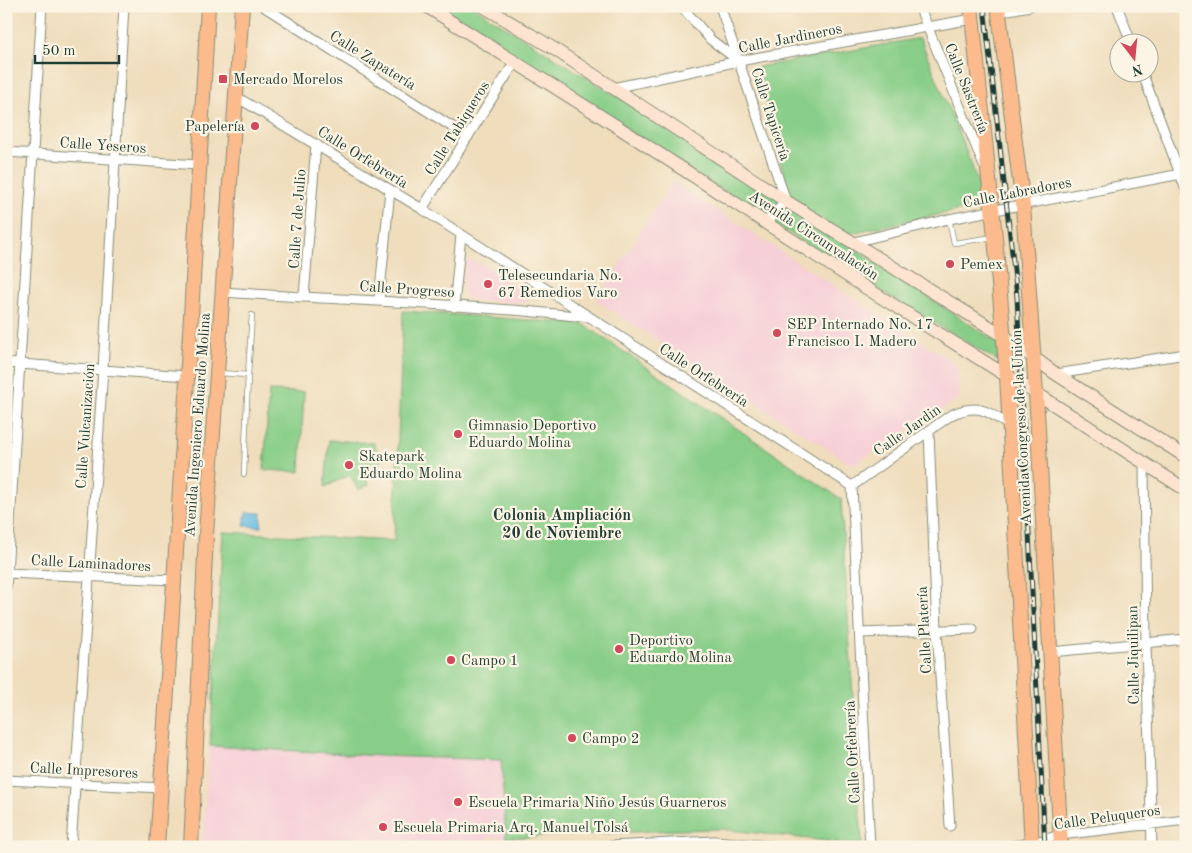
<svg xmlns="http://www.w3.org/2000/svg" width="1192" height="853" font-family="'Old Standard TT',serif">
  <style>
    .built { fill: #f6cfd7 }
    .green { fill: #88ce88; stroke: #54865e }
    .water { fill: #66bce3; stroke: #427c8c }
    .lines { fill: none; stroke-linecap: round; stroke-linejoin: round }
    .lane-casing { stroke: #878d78; stroke-width: 6 }
    .street-casing { stroke: #878d78; stroke-width: 11 }
    .secondary-casing { stroke: #878d78; stroke-width: 14 }
    .primary-casing { stroke: #878d78; stroke-width: 16 }
    .lane { stroke: #fff; stroke-width: 4.5 }
    .street { stroke: #fff; stroke-width: 9 }
    .secondary { stroke: #fde4d1; stroke-width: 12 }
    .primary { stroke: #fbbb8d; stroke-width: 14 }
    .rail-casing { stroke: #1f3d34; stroke-width: 5 }
    .rail { stroke: #fcf5e5; stroke-width: 3; stroke-dasharray: 9; stroke-linecap: butt }
    .poi-dot { fill: #d1495b; stroke: #fcf5e5; stroke-width: 2 }
    .labels { text-anchor: middle; stroke-width: 4.5; stroke-linejoin: round; paint-order: stroke }
    .street-label { font-size: 15px; fill: #1f3d34; stroke: #fcf5e5 }
    .poi-label { font-size: 15px; fill: #1f3d34; stroke: #fcf5e5; text-anchor: start }
    .neighbourhood-label { font-size: 16px; font-weight: bold; fill: #1f3d34; stroke: #fcf5e5 }
  </style>
  <rect width="100%" height="100%" fill="#fcf5e5"/>
  <filter id="ink" filterUnits="userSpaceOnUse"><feTurbulence type="fractalNoise" baseFrequency=".02" numOctaves="2"/><feDisplacementMap in="SourceGraphic" scale="10" xChannelSelector="R" yChannelSelector="G"/><feConvolveMatrix kernelMatrix="1 2 1 2 8 2 1 2 1" color-interpolation-filters="sRGB"/></filter>
  <filter id="wash" filterUnits="userSpaceOnUse"><feTurbulence type="fractalNoise" baseFrequency=".0096" numOctaves="4" result="noise"/><feDisplacementMap in="SourceGraphic" scale="20" xChannelSelector="R" yChannelSelector="G"/><feGaussianBlur stdDeviation="1.12" result="paint"/><feColorMatrix in="noise" values="0 0 0 0 0 0 0 0 0 0 0 0 0 0 0 0 0 1.4 0 .05"/><feComposite in="paint" operator="in"/></filter>
  <g filter="url(#wash)">
    <rect width="100%" height="100%" fill="#efddbc"/>
    <path class="built" d="M 673,182 L 957,365 L 960,398 L 853,465 L 596,301 Z
      M 471,260 L 483,264 L 527,294 L 529,300 L 527,303 L 469,300 L 465,294 L 463,287 L 465,262 Z
      M 210,746 L 501,760 L 506,838 L 489,837 L 475,847 L 202,847 Z"/>
    <path class="green" d="M 434,6 L 472,6 L 791,205 L 758,67 L 920,38 L 971,163 L 985,205 L 836,236 L 998,343 L 998,361 L 869,284 Z
      M 403,311 L 583,324 L 841,499 L 862,845 L 721,829 L 676,830 L 506,838 L 501,760 L 381,756 L 210,746 L 223,532 L 394,541 Z
      M 269,391 L 304,392 L 300,472 L 264,470 Z
      M 329,440 L 374,443 L 382,461 L 362,470 L 369,485 L 358,490 L 350,475 L 325,487 Z"/>
    <path class="water" d="M 246,512 L 262,513 L 261,527 L 244,526 Z"/>
  </g>
  <g filter="url(#ink)">
    <g class="lines">
      <g class="lane-casing">
        <path id="lane" d="M 949,219 L 954,243 L 994,237
          M 219,373 L 248,375 L 244,474
          M 248,375 L 252,315"/>
      </g>
      <g class="street-casing">
        <path id="street" d="M 263,6 L 468,137
          M 681,6 L 711,40 L 739,61
          M 720,6 L 786,201 L 765,224
          M 919,6 L 984,166
          M 1117,6 L 1131,42
          M 998,12 L 1030,6
          M 1142,72 L 1186,190
          M 613,88 L 739,61 L 972,19
          M 235,96 L 422,209 L 852,486
          M 6,152 L 198,165
          M 422,209 L 515,62
          M 854,242 L 949,219 L 1186,173
          M 222,292 C 344,300 465,304 586,317
          M 304,297 L 316,144
          M 379,300 L 390,190
          M 454,307 L 461,235
          M 6,363 L 186,376
          M 1056,374 L 1186,354
          M 929,432 L 937,630 L 950,826
          M 1144,462 L 1146,643 L 1152,847
          M 852,486 L 870,847
          M 852,486 L 951,415 C 977,403 987,410 1009,426
          M 6,573 L 174,580
          M 6,589 L 42,6
          M 860,633 L 973,629
          M 1051,652 L 1186,639
          M 6,780 L 161,788
          M 71,847 L 103,369 L 124,6
          M 589,847 L 714,841 L 780,847
          M 1003,847 L 1032,843 L 1060,835 L 1186,820"/>
      </g>
      <g class="secondary-casing">
        <path id="secondary" d="M 426,6 L 621,129 L 863,286 L 1007,376 L 1036,393 L 1186,490
          M 483,6 L 548,45 L 786,201 L 1004,336 L 1056,374 L 1186,457"/>
      </g>
      <g class="primary-casing">
        <path id="primary" d="M 971,6 L 995,237 L 1007,376 L 1032,847
          M 998,6 L 1023,206 L 1036,393 L 1061,847
          M 157,847 L 191,317 L 208,6
          M 191,847 L 206,535 L 242,6"/>
      </g>
      <use href="#lane" class="lane"/>
      <use href="#street" class="street"/>
      <use href="#secondary" class="secondary"/>
      <use href="#primary" class="primary"/>
      <g class="rail-casing">
        <path id="rail" d="M 984,6 L 1017,297 L 1045,847"/>
      </g>
      <use href="#rail" class="rail"/>
    </g>
  </g>
  <g class="poi-dot">
    <rect x="218" y="74" width="10" height="10" rx="2.5"/>
    <circle cx="255" cy="126" r="5"/>
    <circle cx="950" cy="264" r="5"/>
    <circle cx="488" cy="284" r="5"/>
    <circle cx="777" cy="333" r="5"/>
    <circle cx="458" cy="434" r="5"/>
    <circle cx="349" cy="465" r="5"/>
    <circle cx="619" cy="649" r="5"/>
    <circle cx="451" cy="660" r="5"/>
    <circle cx="572" cy="738" r="5"/>
    <circle cx="458" cy="802" r="5"/>
    <circle cx="383" cy="827" r="5"/>
  </g>
  <g class="labels">
    <g class="street-label">
      <text transform="translate(790 38) rotate(-11)" y="5">Calle Jardineros</text>
      <text transform="translate(373 60) rotate(32)" y="5">Calle Zapatería</text>
      <text transform="translate(967 88) rotate(68)" y="5">Calle Sastrería</text>
      <text transform="translate(771 114) rotate(72)" y="5">Calle Tapicería</text>
      <text transform="translate(457 128) rotate(-58)" y="5">Calle Tabiqueros</text>
      <text transform="translate(103 145) rotate(4)" y="5">Calle Yeseros</text>
      <text transform="translate(363 157) rotate(32)" y="5">Calle Orfebrería</text>
      <text transform="translate(1017 192) rotate(-11)" y="5">Calle Labradores</text>
      <text transform="translate(297 219) rotate(-86)" y="5">Calle 7 de Julio</text>
      <text transform="translate(814 235) rotate(33)" y="5">Avenida Circunvalación</text>
      <text transform="translate(407 289) rotate(4)" y="5">Calle Progreso</text>
      <text transform="translate(704 375) rotate(33)" y="5">Calle Orfebrería</text>
      <text transform="translate(197 425) rotate(-86)" y="5">Avenida Ingeniero Eduardo Molina</text>
      <text transform="translate(85 426) rotate(-86)" y="5">Calle Vulcanización</text>
      <text transform="translate(1021 427) rotate(-93)" y="5">Avenida Congreso de la Unión</text>
      <text transform="translate(907 430) rotate(-35)" y="5">Calle Jardin</text>
      <text transform="translate(91 563) rotate(3)" y="5">Calle Laminadores</text>
      <text transform="translate(924 630) rotate(-93)" y="5">Calle Platería</text>
      <text transform="translate(1133 655) rotate(-91)" y="5">Calle Jiquilipan</text>
      <text transform="translate(852 752) rotate(-93)" y="5">Calle Orfebrería</text>
      <text transform="translate(84 770) rotate(3)" y="5">Calle Impresores</text>
      <text transform="translate(1107 817) rotate(-8)" y="5">Calle Peluqueros</text>
    </g>
    <g class="poi-label">
      <text x="233" y="84">Mercado Morelos</text>
      <text x="245" y="131" text-anchor="end">Papelería</text>
      <text x="960" y="269">Pemex</text>
      <text x="498" y="280">Telesecundaria No.<tspan x="498" dy="17">67 Remedios Varo</tspan></text>
      <text x="787" y="329">SEP Internado No. 17<tspan x="787" dy="17">Francisco I. Madero</tspan></text>
      <text x="468" y="430">Gimnasio Deportivo<tspan x="468" dy="17">Eduardo Molina</tspan></text>
      <text x="359" y="461">Skatepark<tspan x="359" dy="17">Eduardo Molina</tspan></text>
      <text x="629" y="645">Deportivo<tspan x="629" dy="17">Eduardo Molina</tspan></text>
      <text x="461" y="665">Campo 1</text>
      <text x="582" y="743">Campo 2</text>
      <text x="468" y="807">Escuela Primaria Niño Jesús Guarneros</text>
      <text x="393" y="832">Escuela Primaria Arq. Manuel Tolsá</text>
    </g>
    <g class="neighbourhood-label">
      <text x="562" y="520">Colonia Ampliación<tspan x="562" dy="18">20 de Noviembre</tspan></text>
    </g>
  </g>
  <rect width="1192" height="853" fill="none" stroke="#fcf5e5" stroke-width="25"/>
  <g transform="translate(1134 58) rotate(164)"><circle r="24" fill="#fcf5e5" stroke="#a4ab9e"/>
  <path d="M0-4L9 19L0 12L-9 19Z" fill="#d1495b"/>
  <text y="-8" font-size="14" font-weight="bold" text-anchor="middle" fill="#1f3d34">N</text>
  </g>
  <path d="M35 55v8h84v-8" fill="none" stroke="#1f3d34" stroke-width="2.5"/>
  <text x="42" y="55" font-size="15" fill="#1f3d34" stroke="#fcf5e5" stroke-width="4" paint-order="stroke">50 m</text>
</svg>
